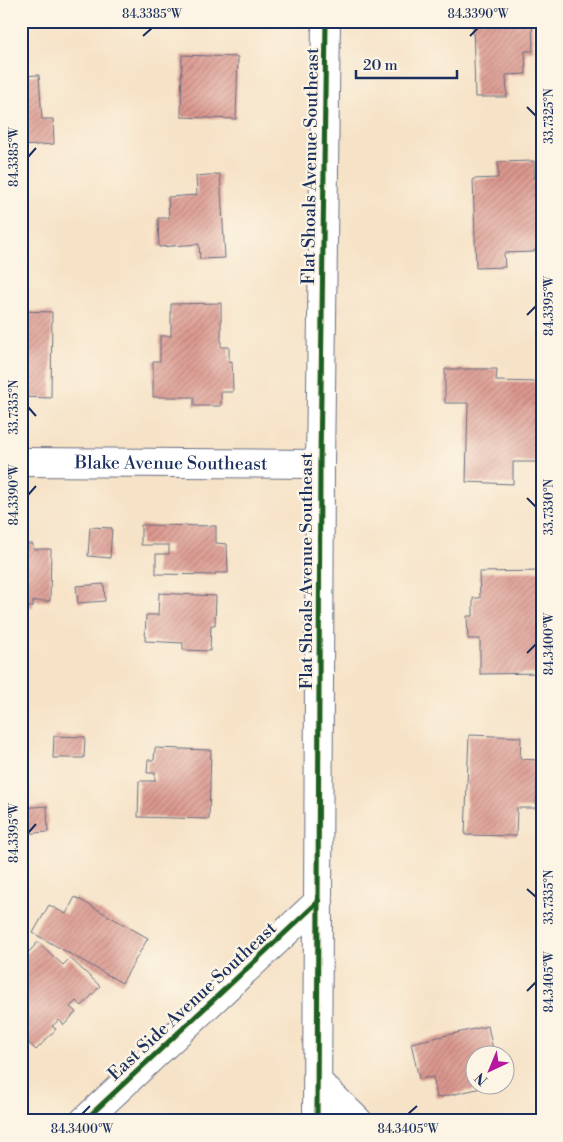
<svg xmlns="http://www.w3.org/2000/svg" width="563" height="1142" font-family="'Libre Bodoni',serif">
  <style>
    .building { fill: url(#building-hatch) }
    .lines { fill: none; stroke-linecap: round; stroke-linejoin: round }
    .minor-casing { stroke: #686e82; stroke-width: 30 }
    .minor { stroke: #fff; stroke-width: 28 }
    .cycleway-casing { stroke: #fcf5e5; stroke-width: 8 }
    .cycleway { stroke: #1b5e20; stroke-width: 5 }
    .ticks { fill: none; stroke: #1b2f5e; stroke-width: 2 }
    .labels { text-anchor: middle; stroke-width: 4.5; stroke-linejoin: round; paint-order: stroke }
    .street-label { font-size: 18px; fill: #1b2f5e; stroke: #fcf5e5 }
    .neatline { fill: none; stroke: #1b2f5e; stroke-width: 2 }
    .ticks-label { font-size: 12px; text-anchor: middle; fill: #1b2f5e }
  </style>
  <defs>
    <pattern id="building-hatch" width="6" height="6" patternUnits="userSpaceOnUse" patternTransform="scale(1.25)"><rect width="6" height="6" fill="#db978e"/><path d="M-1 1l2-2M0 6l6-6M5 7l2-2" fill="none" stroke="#b17c77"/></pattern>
  </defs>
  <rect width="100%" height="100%" fill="#fcf5e5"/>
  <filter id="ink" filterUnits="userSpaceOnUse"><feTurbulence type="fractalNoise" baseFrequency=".02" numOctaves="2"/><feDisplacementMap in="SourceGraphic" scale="10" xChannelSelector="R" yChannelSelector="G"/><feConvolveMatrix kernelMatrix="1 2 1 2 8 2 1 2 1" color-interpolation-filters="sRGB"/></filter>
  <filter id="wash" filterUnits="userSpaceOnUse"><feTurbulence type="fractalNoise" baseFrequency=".0096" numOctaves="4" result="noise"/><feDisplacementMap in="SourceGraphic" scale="20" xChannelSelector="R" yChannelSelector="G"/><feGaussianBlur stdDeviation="1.12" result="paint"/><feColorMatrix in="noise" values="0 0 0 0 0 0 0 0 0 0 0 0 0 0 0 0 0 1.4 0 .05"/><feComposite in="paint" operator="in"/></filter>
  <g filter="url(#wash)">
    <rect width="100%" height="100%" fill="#f6e2c6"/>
    <g id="blocks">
      <path class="building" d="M 473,21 L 532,21 L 533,51 L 525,51 L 526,74 L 506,75 L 507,97 L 475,97 Z
        M 182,55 L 238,57 L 236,119 L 181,117 Z
        M 39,75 L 42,119 L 53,119 L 54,144 L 21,146 L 21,76 Z
        M 534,161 L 536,224 L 542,224 L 542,250 L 534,250 L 534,252 L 504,253 L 505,267 L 476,268 L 473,179 L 498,178 L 498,162 Z
        M 220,174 L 225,258 L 200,259 L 199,244 L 159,247 L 158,218 L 169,218 L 168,197 L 197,195 L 196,176 Z
        M 221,303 L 221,347 L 229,347 L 229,362 L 232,361 L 233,392 L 221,392 L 221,406 L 194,406 L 194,397 L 153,397 L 153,361 L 160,361 L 160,336 L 171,336 L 171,304 Z
        M 21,311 L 52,312 L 51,398 L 21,397 Z
        M 445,369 L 497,369 L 496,381 L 540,382 L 540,388 L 542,388 L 542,462 L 513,462 L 513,484 L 466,482 L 468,403 L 445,403 Z
        M 141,525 L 216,526 L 216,543 L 227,544 L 228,573 L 215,573 L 215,575 L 156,574 L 156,554 L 169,554 L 169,545 L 141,545 Z
        M 90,527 L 112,528 L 110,558 L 88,556 Z
        M 21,544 L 33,544 L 33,549 L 51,549 L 50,601 L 33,601 L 33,607 L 22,607 Z
        M 542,571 L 542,615 L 540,615 L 540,652 L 542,651 L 542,673 L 480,674 L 480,639 L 468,639 L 467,616 L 473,616 L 473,598 L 480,598 L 479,572 Z
        M 104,584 L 105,601 L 78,603 L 76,586 Z
        M 159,593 L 216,596 L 215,625 L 211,625 L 210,651 L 183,650 L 183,643 L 145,641 L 146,615 L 158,615 Z
        M 469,735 L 521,737 L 520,759 L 538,760 L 536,808 L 517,808 L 516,836 L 465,835 Z
        M 54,736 L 85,737 L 84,758 L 53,758 Z
        M 155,748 L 211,750 L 209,819 L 138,817 L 139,781 L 155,781 L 155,773 L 147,773 L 148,760 L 154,760 Z
        M 47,806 L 48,832 L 21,834 L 21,808 Z
        M 75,897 L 148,938 L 122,983 L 33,933 L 49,905 L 66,914 Z
        M 38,942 L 63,965 L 70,958 L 100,986 L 82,1006 L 76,1001 L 70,1007 L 76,1012 L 64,1025 L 59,1020 L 52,1026 L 56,1029 L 36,1050 L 21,1036 L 21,951 L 26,955 Z
        M 488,1026 L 494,1054 L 476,1054 L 476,1084 L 486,1084 L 486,1087 L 437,1098 L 433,1077 L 419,1079 L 411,1043 Z"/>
    </g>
  </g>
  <g filter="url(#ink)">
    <use href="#blocks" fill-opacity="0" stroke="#686e82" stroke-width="1"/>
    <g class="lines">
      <g class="minor-casing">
        <g id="minor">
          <path id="s1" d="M 21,462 L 320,464"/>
          <path d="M 318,1082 L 358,1121"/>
          <path d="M 84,1121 L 319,901"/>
          <path d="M 317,1121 L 320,464 L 326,21"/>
        </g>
      </g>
      <use href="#minor" class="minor"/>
      <g class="cycleway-casing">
        <path id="cycleway" d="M 84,1121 L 319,901
          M 317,1121 L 320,464 L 326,21"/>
      </g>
      <use href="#cycleway" class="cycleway"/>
    </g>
  </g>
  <path class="ticks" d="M 143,36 L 152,28M 470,36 L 478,28M 527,107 L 536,116M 28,157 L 36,148M 527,315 L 536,306M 28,407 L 36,416M 28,495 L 36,486M 527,498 L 536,507M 527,653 L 536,644M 28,833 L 36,824M 527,889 L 536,897M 527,991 L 536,982M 82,1114 L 90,1106M 408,1114 L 417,1106"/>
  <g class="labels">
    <g class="street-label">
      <text transform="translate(310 166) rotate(-89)" y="6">Flat Shoals Avenue Southeast</text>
      <text dy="6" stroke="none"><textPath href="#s1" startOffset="150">Blake Avenue Southeast</textPath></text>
      <text transform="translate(306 571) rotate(-90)" y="6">Flat Shoals Avenue Southeast</text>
      <text transform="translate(192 1001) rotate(-43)" y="6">East Side Avenue Southeast</text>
    </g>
  </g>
  <rect width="563" height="1142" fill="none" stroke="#fcf5e5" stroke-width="55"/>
  <g transform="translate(490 1070) rotate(224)"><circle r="24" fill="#fcf5e5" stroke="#a2a6af"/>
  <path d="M0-4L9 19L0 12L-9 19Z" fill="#b5179e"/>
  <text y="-8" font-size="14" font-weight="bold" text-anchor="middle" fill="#1b2f5e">N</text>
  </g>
  <path d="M356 70v8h101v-8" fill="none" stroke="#1b2f5e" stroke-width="2.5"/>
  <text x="363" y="70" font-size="15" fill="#1b2f5e" stroke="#fcf5e5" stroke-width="4" paint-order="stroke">20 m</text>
  <rect x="28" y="28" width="508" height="1086" class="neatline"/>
  <g class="ticks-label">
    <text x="152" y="18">84.3385°W</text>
    <text x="478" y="18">84.3390°W</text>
    <text transform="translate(549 116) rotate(-90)" y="4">33.7325°N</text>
    <text transform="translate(14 157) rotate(-90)" y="4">84.3385°W</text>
    <text transform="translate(549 306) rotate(-90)" y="4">84.3395°W</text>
    <text transform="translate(14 407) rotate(-90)" y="4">33.7335°N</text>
    <text transform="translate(14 495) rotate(-90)" y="4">84.3390°W</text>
    <text transform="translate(549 507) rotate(-90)" y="4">33.7330°N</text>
    <text transform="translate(549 644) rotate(-90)" y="4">84.3400°W</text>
    <text transform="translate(14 833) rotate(-90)" y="4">84.3395°W</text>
    <text transform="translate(549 897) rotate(-90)" y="4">33.7335°N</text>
    <text transform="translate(549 982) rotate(-90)" y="4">84.3405°W</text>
    <text x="82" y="1133">84.3400°W</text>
    <text x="408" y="1133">84.3405°W</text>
  </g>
</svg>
